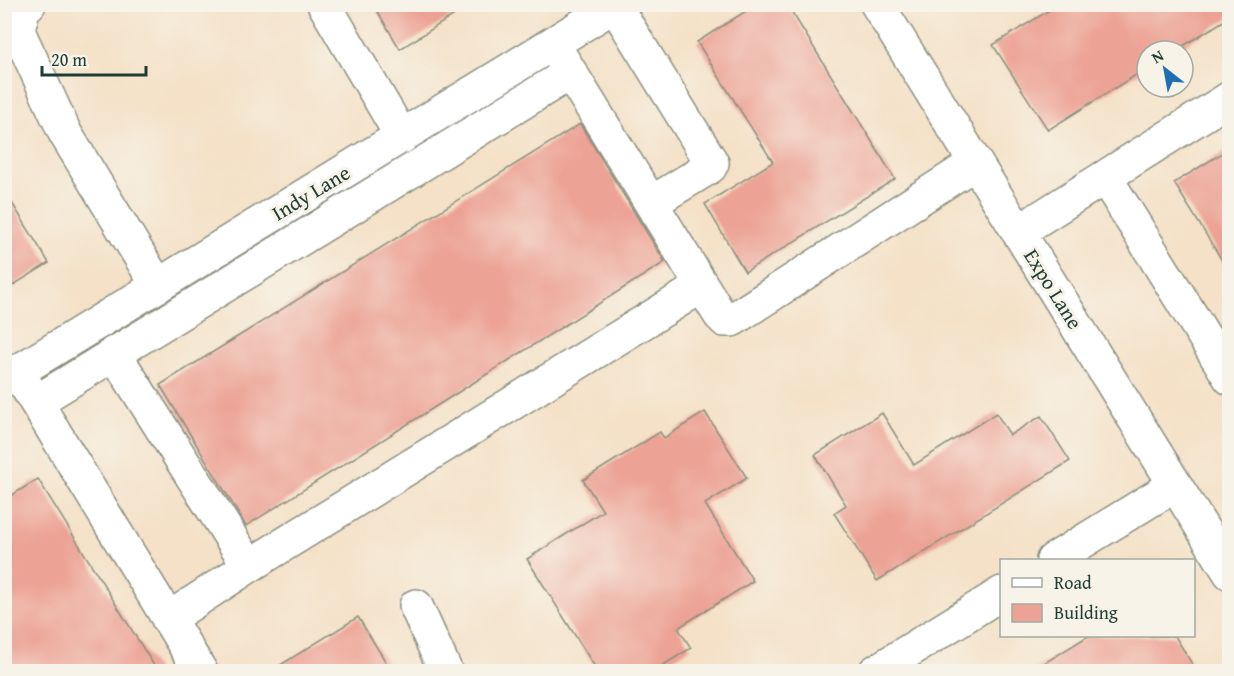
<svg xmlns="http://www.w3.org/2000/svg" width="1234" height="676" font-family="'Gentium Book Plus',serif">
  <style>
    .building { fill: #eca294 }
    .lines { fill: none; stroke-linecap: round; stroke-linejoin: round }
    .minor-casing { stroke: #8a8f7e; stroke-width: 36 }
    .minor { stroke: #fff; stroke-width: 33 }
    .labels { text-anchor: middle; stroke-width: 6; stroke-linejoin: round; paint-order: stroke }
    .street-label { font-size: 21px; fill: #1f3d34; stroke: #f7f3e8 }
  </style>
  <rect width="100%" height="100%" fill="#f7f3e8"/>
  <filter id="ink" filterUnits="userSpaceOnUse"><feTurbulence type="fractalNoise" baseFrequency=".0167" numOctaves="2"/><feDisplacementMap in="SourceGraphic" scale="12" xChannelSelector="R" yChannelSelector="G"/><feConvolveMatrix kernelMatrix="1 2 1 2 8 2 1 2 1" color-interpolation-filters="sRGB"/></filter>
  <filter id="wash" filterUnits="userSpaceOnUse"><feTurbulence type="fractalNoise" baseFrequency=".008" numOctaves="4" result="noise"/><feDisplacementMap in="SourceGraphic" scale="24" xChannelSelector="R" yChannelSelector="G"/><feGaussianBlur stdDeviation="1.35" result="paint"/><feColorMatrix in="noise" values="0 0 0 0 0 0 0 0 0 0 0 0 0 0 0 0 0 1.4 0 .05"/><feComposite in="paint" operator="in"/></filter>
  <g filter="url(#wash)">
    <rect width="100%" height="100%" fill="#f4e1c7"/>
    <g id="blocks">
      <path class="building" d="M 373,4 L 472,4 L 400,49 Z
        M 757,4 L 787,4 L 895,179 L 745,272 L 705,204 L 773,162 L 697,42 Z
        M 1059,4 L 1230,4 L 1230,17 L 1175,51 L 1147,51 L 1147,68 L 1048,130 L 993,45 Z
        M 580,124 L 665,262 L 246,526 L 160,385 Z
        M 1230,148 L 1230,273 L 1174,183 Z
        M 4,190 L 49,263 L 4,291 Z
        M 705,412 L 747,478 L 705,504 L 753,581 L 678,628 L 691,648 L 652,672 L 598,672 L 527,559 L 603,511 L 583,480 L 660,432 L 664,438 Z
        M 882,413 L 914,465 L 996,413 L 1010,435 L 1041,416 L 1070,461 L 877,581 L 834,513 L 846,505 L 815,455 Z
        M 38,479 L 158,672 L 4,672 L 4,500 Z
        M 358,617 L 392,672 L 269,672 Z
        M 1088,636 L 1175,636 L 1197,672 L 1030,672 Z"/>
    </g>
  </g>
  <g filter="url(#ink)">
    <use href="#blocks" fill-opacity="0" stroke="#8a8f7e" stroke-width="1.5"/>
    <g class="lines">
      <g class="minor-casing">
        <path id="minor" d="M 29,4 L 23,9 L 18,31 L 65,133 L 158,286
          M 324,4 L 402,137
          M 877,4 L 1230,573
          M 615,6 L 712,163 L 710,167 L 651,203
          M 559,54 L 720,315 L 725,320 L 732,320 L 975,163
          M 1105,177 L 1230,378
          M 1018,232 L 1230,98
          M 114,353 L 249,566
          M 4,380 L 617,4
          M 25,384 L 201,672
          M 36,402 L 570,73
          M 1053,560 L 1175,485
          M 416,606 L 446,672
          M 168,619 L 249,566 L 702,286
          M 875,672 L 1002,593"/>
      </g>
      <use href="#minor" class="minor"/>
    </g>
  </g>
  <g class="labels">
    <g class="street-label">
      <text transform="translate(311 193) rotate(-31)" y="7">Indy Lane</text>
      <text transform="translate(1053 289) rotate(58)" y="7">Expo Lane</text>
    </g>
  </g>
  <rect width="1234" height="676" fill="none" stroke="#f7f3e8" stroke-width="24"/>
  <rect x="1000" y="559" width="195" height="78" fill="#f7f3e8" stroke="#a1aaa0" stroke-width="1.5"/>
  <rect x="1012" y="578" width="30" height="9" fill="#ffffff" stroke="#a1aaa0" stroke-width="1.5"/>
  <text x="1054" y="589" font-size="18" fill="#1f3d34">Road</text>
  <rect x="1012" y="604" width="30" height="18" fill="#eca294" stroke="#a1aaa0" stroke-width="1.5"/>
  <text x="1054" y="619" font-size="18" fill="#1f3d34">Building</text>
  <g transform="translate(1165 69) rotate(329)"><circle r="28" fill="#f7f3e8" stroke="#a1aaa0" stroke-width="1.5"/>
  <path d="M0-4.5L10 22L0 15L-10 22Z" fill="#1f6fb2"/>
  <text y="-9" font-size="16" font-weight="bold" text-anchor="middle" fill="#1f3d34">N</text>
  </g>
  <path d="M42 66v9h104v-9" fill="none" stroke="#1f3d34" stroke-width="3"/>
  <text x="51" y="66" font-size="18" fill="#1f3d34" stroke="#f7f3e8" stroke-width="4.5" paint-order="stroke">20 m</text>
</svg>
